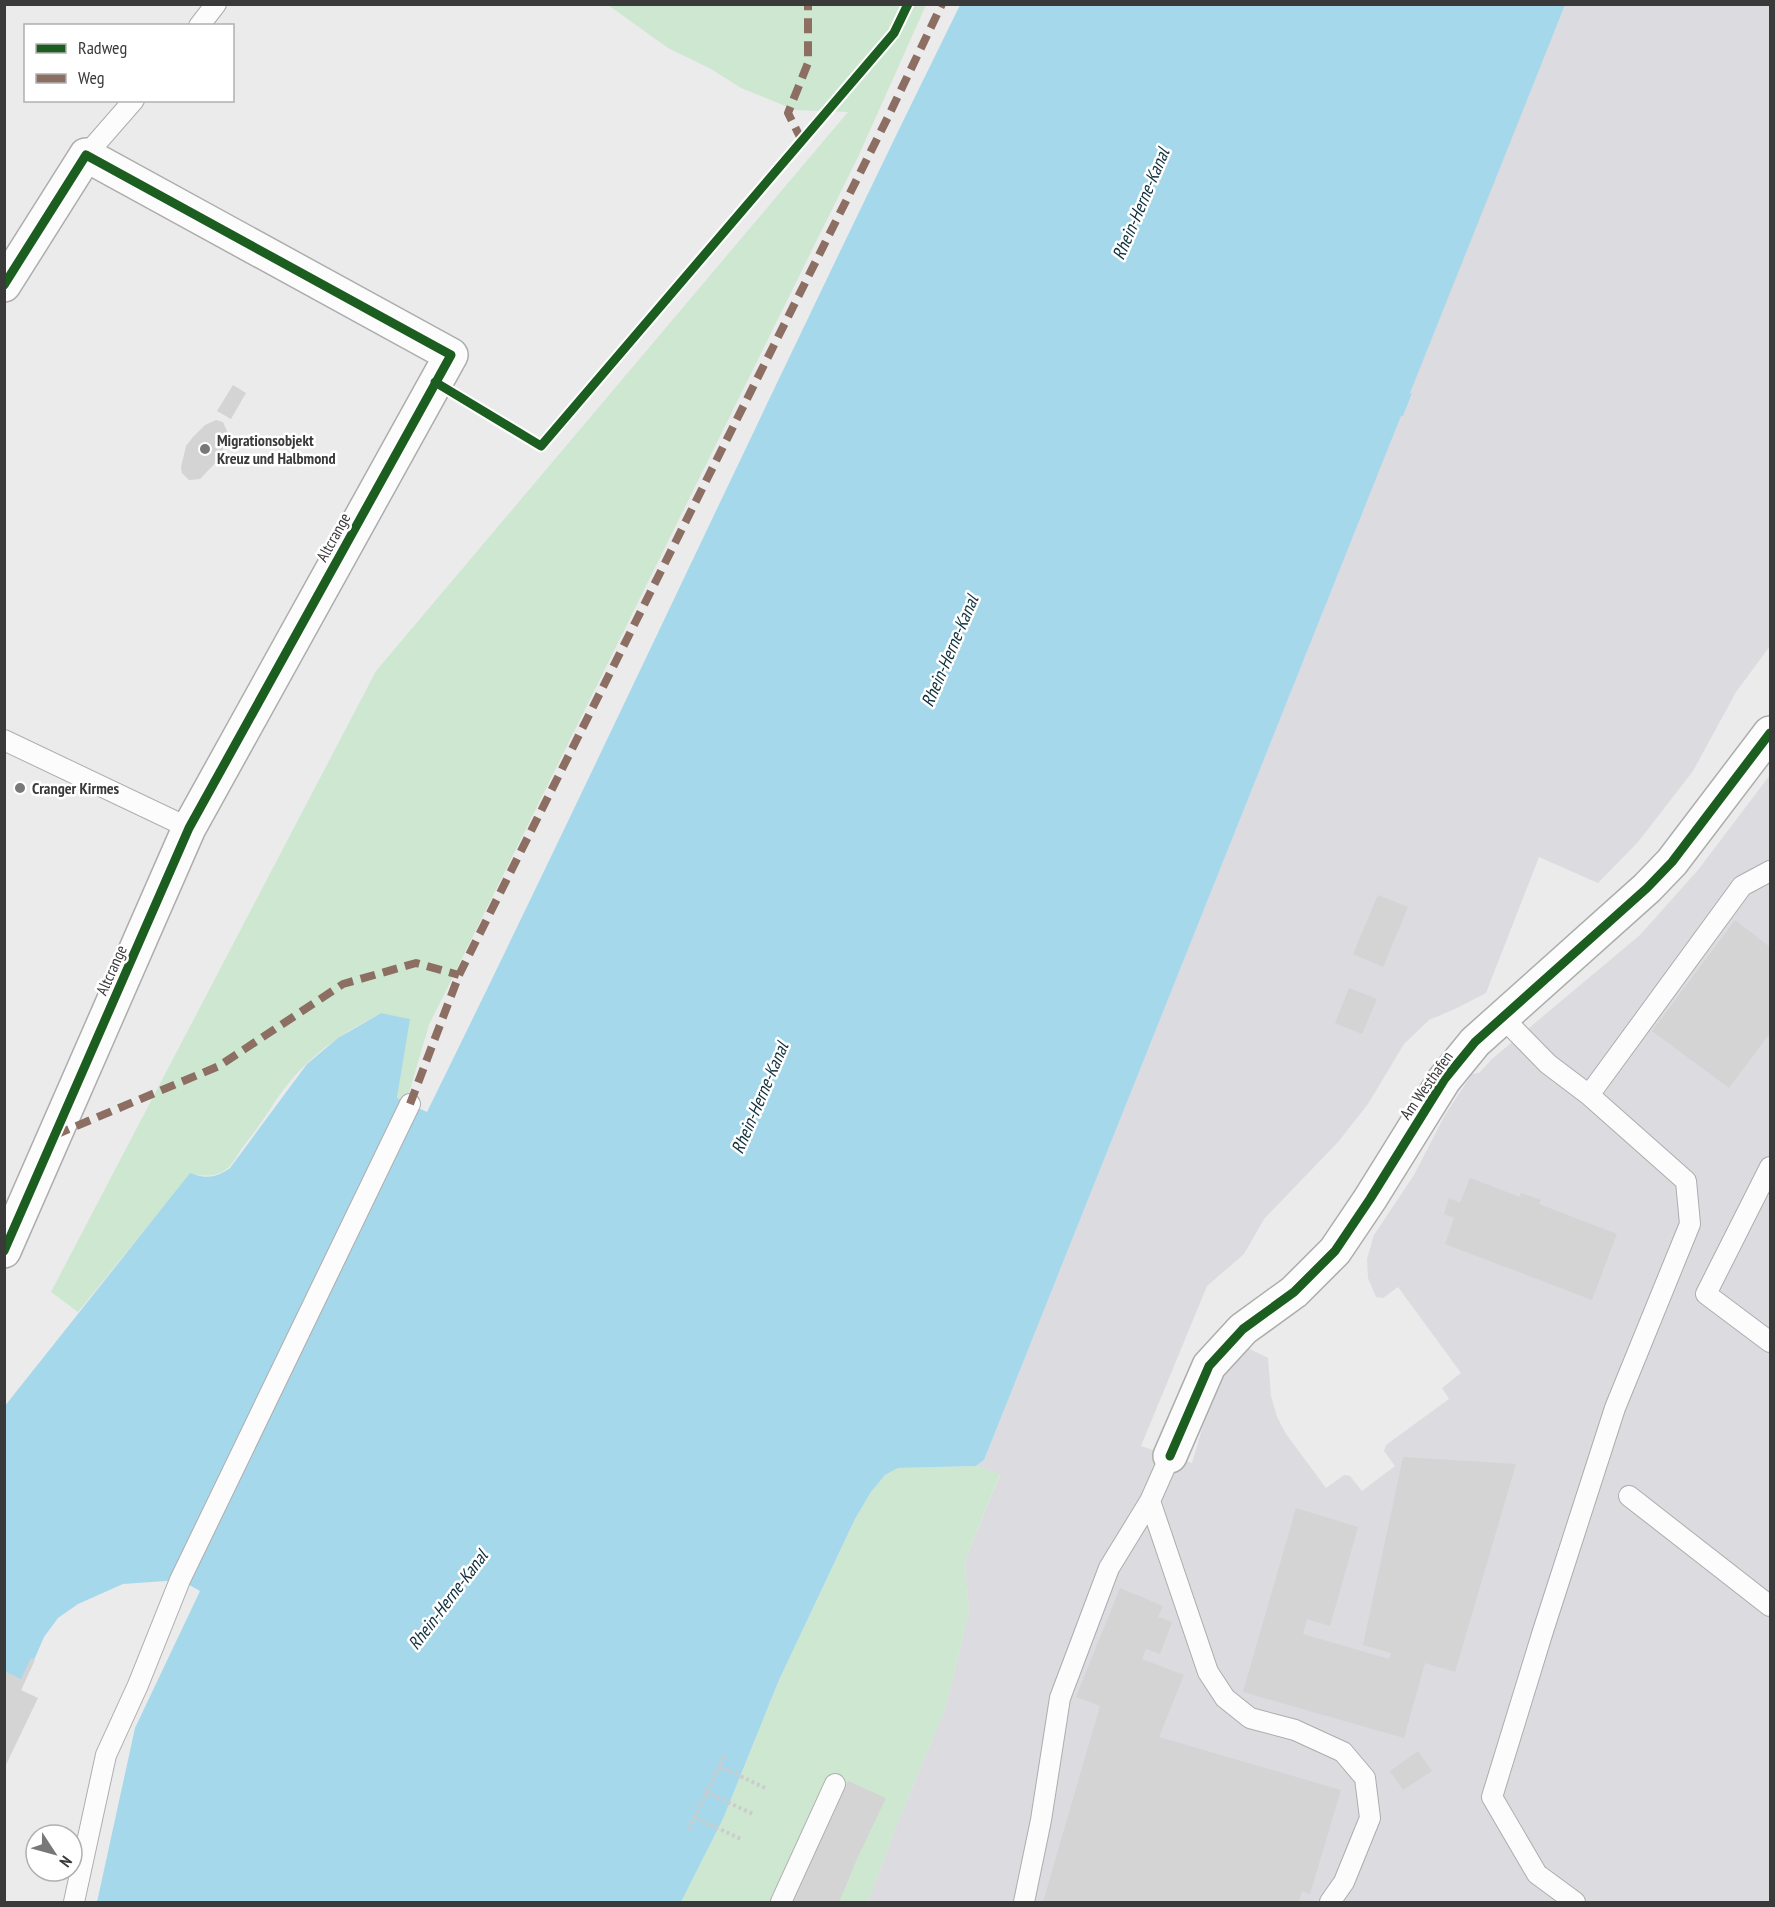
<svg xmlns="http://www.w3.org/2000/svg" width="1775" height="1907" font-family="'PT Sans Narrow',sans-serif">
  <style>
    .built { fill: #dbdbe0 }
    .green { fill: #cee7d1 }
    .water { fill: #a6d8eb }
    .building { fill: #d4d4d5 }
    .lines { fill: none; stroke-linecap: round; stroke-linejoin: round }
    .lane-casing { stroke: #adadae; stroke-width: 22 }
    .street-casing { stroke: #adadae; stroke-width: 36 }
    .path { stroke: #cccccd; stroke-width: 4; stroke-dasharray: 3 3; stroke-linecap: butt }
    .lane { stroke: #fcfcfc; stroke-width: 20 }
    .street { stroke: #fcfcfc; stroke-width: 33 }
    .quiet { stroke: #8d6e63; stroke-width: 8; stroke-dasharray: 15 8; stroke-linecap: butt }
    .cycleway-casing { stroke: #fff; stroke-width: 13 }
    .cycleway { stroke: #1b5e20; stroke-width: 9 }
    .poi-dot { fill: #787879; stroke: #fff; stroke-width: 2 }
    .labels { text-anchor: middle; stroke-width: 5; stroke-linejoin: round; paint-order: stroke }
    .poi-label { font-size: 16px; font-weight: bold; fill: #3a3a3b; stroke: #fff; text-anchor: start }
    .street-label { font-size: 16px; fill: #3a3a3b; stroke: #fff }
    .water-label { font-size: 18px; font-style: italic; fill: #0e303c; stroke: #fff }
  </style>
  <rect width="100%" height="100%" fill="#ebebec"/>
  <path class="built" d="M 1565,5 L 1770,5 L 1770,646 L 1736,692 L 1693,771 L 1638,842 L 1598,883 L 1539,857 L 1486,993 L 1457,1008 L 1429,1020 L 1404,1044 L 1368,1104 L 1338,1142 L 1264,1219 L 1244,1254 L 1207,1286 L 1141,1446 L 1192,1463 L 1203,1426 L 1227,1370 L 1244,1346 L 1268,1358 L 1271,1396 L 1277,1417 L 1286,1434 L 1326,1488 L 1344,1475 L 1350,1476 L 1362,1491 L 1395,1466 L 1384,1451 L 1386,1445 L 1449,1399 L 1442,1388 L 1461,1373 L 1398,1287 L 1383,1298 L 1376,1297 L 1368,1278 L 1367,1259 L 1374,1235 L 1414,1175 L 1445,1115 L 1472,1074 L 1479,1073 L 1492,1059 L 1640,935 L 1698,870 L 1770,775 L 1770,1902 L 868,1902 L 893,1835 L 946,1706 L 969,1612 L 965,1560 L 1000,1475 L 976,1466 L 984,1460 L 1401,415 L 1403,416 L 1412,395 L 1409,393 Z"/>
  <path class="green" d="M 608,5 L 926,5 L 858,157 L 429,1025 L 406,1103 L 397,1099 L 409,1019 L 381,1013 C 336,1036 302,1061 274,1103 C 264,1119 254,1133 242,1148 C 238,1154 234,1162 229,1167 C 217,1178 205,1176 190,1174 L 78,1312 L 51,1292 L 376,671 L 848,112 L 795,110 L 741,88 L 711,69 L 668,48 Z
    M 976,1466 L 1000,1474 L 965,1560 L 969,1612 L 946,1706 L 893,1835 L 868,1902 L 681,1902 L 723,1819 L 779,1680 L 855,1519 L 871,1492 L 885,1475 L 898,1468 Z"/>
  <path class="water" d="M 960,5 L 1565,5 L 1410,393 L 1412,394 L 1403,416 L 1401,416 L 984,1460 L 976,1466 L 898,1468 L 885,1475 L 871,1492 L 855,1519 L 779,1680 L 723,1819 L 681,1902 L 97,1902 L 135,1728 L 200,1591 L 180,1580 L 123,1584 L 78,1604 L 58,1618 L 44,1637 L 21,1690 L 5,1682 L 4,1407 L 190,1173 C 205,1179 217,1178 230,1168 L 307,1064 L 338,1038 L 381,1013 L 410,1019 L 397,1098 L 427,1112 C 608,744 779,372 960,5 Z"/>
  <path class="building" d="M 233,385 L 246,393 L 231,419 L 217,411 Z
    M 216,420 L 223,422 L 227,431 L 221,457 L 200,479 L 189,480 L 182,473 L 181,467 L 186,446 L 193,437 L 205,425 Z
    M 1378,895 L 1408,907 L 1383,967 L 1353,954 Z
    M 1735,920 L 1770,947 L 1770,1033 L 1729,1088 L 1652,1031 Z
    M 1349,988 L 1377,999 L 1362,1034 L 1335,1023 Z
    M 1470,1178 L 1520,1197 L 1521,1193 L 1541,1200 L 1539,1204 L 1617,1234 L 1592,1300 L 1445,1244 L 1454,1218 L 1444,1214 L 1449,1198 L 1460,1203 Z
    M 1403,1457 L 1516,1464 L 1455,1672 L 1425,1663 L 1404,1738 L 1243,1692 L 1296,1508 L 1358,1527 L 1330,1626 L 1307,1619 L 1303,1634 L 1389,1659 L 1391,1653 L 1363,1645 Z
    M 1120,1588 L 1163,1606 L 1158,1617 L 1172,1622 L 1160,1654 L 1146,1649 L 1142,1659 L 1184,1675 L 1159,1737 L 1341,1790 L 1310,1894 L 1302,1891 L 1299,1902 L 1043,1902 L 1100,1706 L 1076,1697 Z
    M 31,1658 L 35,1660 L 21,1690 L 38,1698 L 4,1769 L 4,1671 L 21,1679 Z
    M 1418,1751 L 1432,1771 L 1403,1790 L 1390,1771 Z
    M 848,1781 L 886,1798 L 857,1859 L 839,1902 L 791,1902 Z"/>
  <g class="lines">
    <g class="lane-casing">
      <path id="lane" d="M 199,26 L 216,4
        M 86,155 L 134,100
        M 4,740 L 189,828
        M 1503,1018 L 1548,1064 L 1589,1095 L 1686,1181 L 1690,1224 L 1615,1408 L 1543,1631 L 1492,1797 L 1537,1874 L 1575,1902
        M 1589,1095 L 1742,886 L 1770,871
        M 1770,1167 L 1706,1294 L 1770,1342
        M 1629,1496 L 1770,1606
        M 1150,1501 L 1208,1672 L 1225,1698 L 1250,1718 L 1295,1730 L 1343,1752 L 1365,1778 L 1370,1818 L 1344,1882 L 1330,1902
        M 74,1902 L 106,1755 L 138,1685 L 180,1580 L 410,1104
        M 781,1902 L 835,1784
        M 1024,1902 L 1041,1820 L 1060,1698 L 1109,1568 L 1150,1501 L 1170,1456"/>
    </g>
    <g class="street-casing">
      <path id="street" d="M 4,285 L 86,155 L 451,355 L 189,828 L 4,1251
        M 1170,1456 L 1209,1366 L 1243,1329 L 1294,1292 L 1335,1251 L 1370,1199 L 1444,1080 L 1475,1042 L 1647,888 L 1672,862 L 1770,733"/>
    </g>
    <path class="path" d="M 719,1766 L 765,1788
      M 706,1792 L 753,1814
      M 694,1817 L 741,1839
      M 689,1829 L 724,1756"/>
    <use href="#lane" class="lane"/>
    <use href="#street" class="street"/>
    <path class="quiet" d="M 802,141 L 788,113 L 808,63 L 808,4
      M 410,1104 L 459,975 L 888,117 L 942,4
      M 55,1135 L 219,1066 L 343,984 L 416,963 L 459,975"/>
    <g class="cycleway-casing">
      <path id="cycleway" d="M 4,285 L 86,155 L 451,355 L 189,828 L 4,1251
        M 435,382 L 541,446 L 894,33 L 908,4
        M 1170,1456 L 1209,1366 L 1243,1329 L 1294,1292 L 1335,1251 L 1370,1199 L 1444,1080 L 1475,1042 L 1647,888 L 1672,862 L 1770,733"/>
    </g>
    <use href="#cycleway" class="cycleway"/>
  </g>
  <g class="poi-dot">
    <circle cx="205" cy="449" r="6"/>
    <circle cx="20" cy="788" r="6"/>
  </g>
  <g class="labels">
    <g class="poi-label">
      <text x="217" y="446">Migrationsobjekt<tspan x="217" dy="18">Kreuz und Halbmond</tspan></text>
      <text x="32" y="794">Cranger Kirmes</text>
    </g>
    <g class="street-label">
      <text transform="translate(333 537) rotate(-61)" y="6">Altcrange</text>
      <text transform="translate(111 970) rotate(-66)" y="6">Altcrange</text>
      <text transform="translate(1426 1085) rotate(-55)" y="6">Am Westhafen</text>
    </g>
    <g class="water-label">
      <text transform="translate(1141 204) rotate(-67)" y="6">Rhein-Herne-Kanal</text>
      <text transform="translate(950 651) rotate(-67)" y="6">Rhein-Herne-Kanal</text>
      <text transform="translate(760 1098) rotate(-67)" y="6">Rhein-Herne-Kanal</text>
      <text transform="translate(448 1600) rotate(-53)" y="6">Rhein-Herne-Kanal</text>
    </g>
  </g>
  <rect width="1775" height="1907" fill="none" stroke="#3a3a3b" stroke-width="12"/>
  <rect x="24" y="24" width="210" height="78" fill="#ffffff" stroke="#b0b0b1" stroke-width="1.5"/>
  <rect x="36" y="44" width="30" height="9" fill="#1b5e20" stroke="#b0b0b1" stroke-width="1.5"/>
  <text x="78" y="54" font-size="18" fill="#3a3a3b">Radweg</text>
  <rect x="36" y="74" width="30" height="9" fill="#8d6e63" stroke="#b0b0b1" stroke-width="1.5"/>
  <text x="78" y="84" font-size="18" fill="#3a3a3b">Weg</text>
  <g transform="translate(54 1853) rotate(126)"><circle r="28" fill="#ffffff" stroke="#b0b0b1" stroke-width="1.5"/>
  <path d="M0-4.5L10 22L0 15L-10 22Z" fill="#787879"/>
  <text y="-9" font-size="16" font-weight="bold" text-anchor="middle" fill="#3a3a3b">N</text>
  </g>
</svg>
